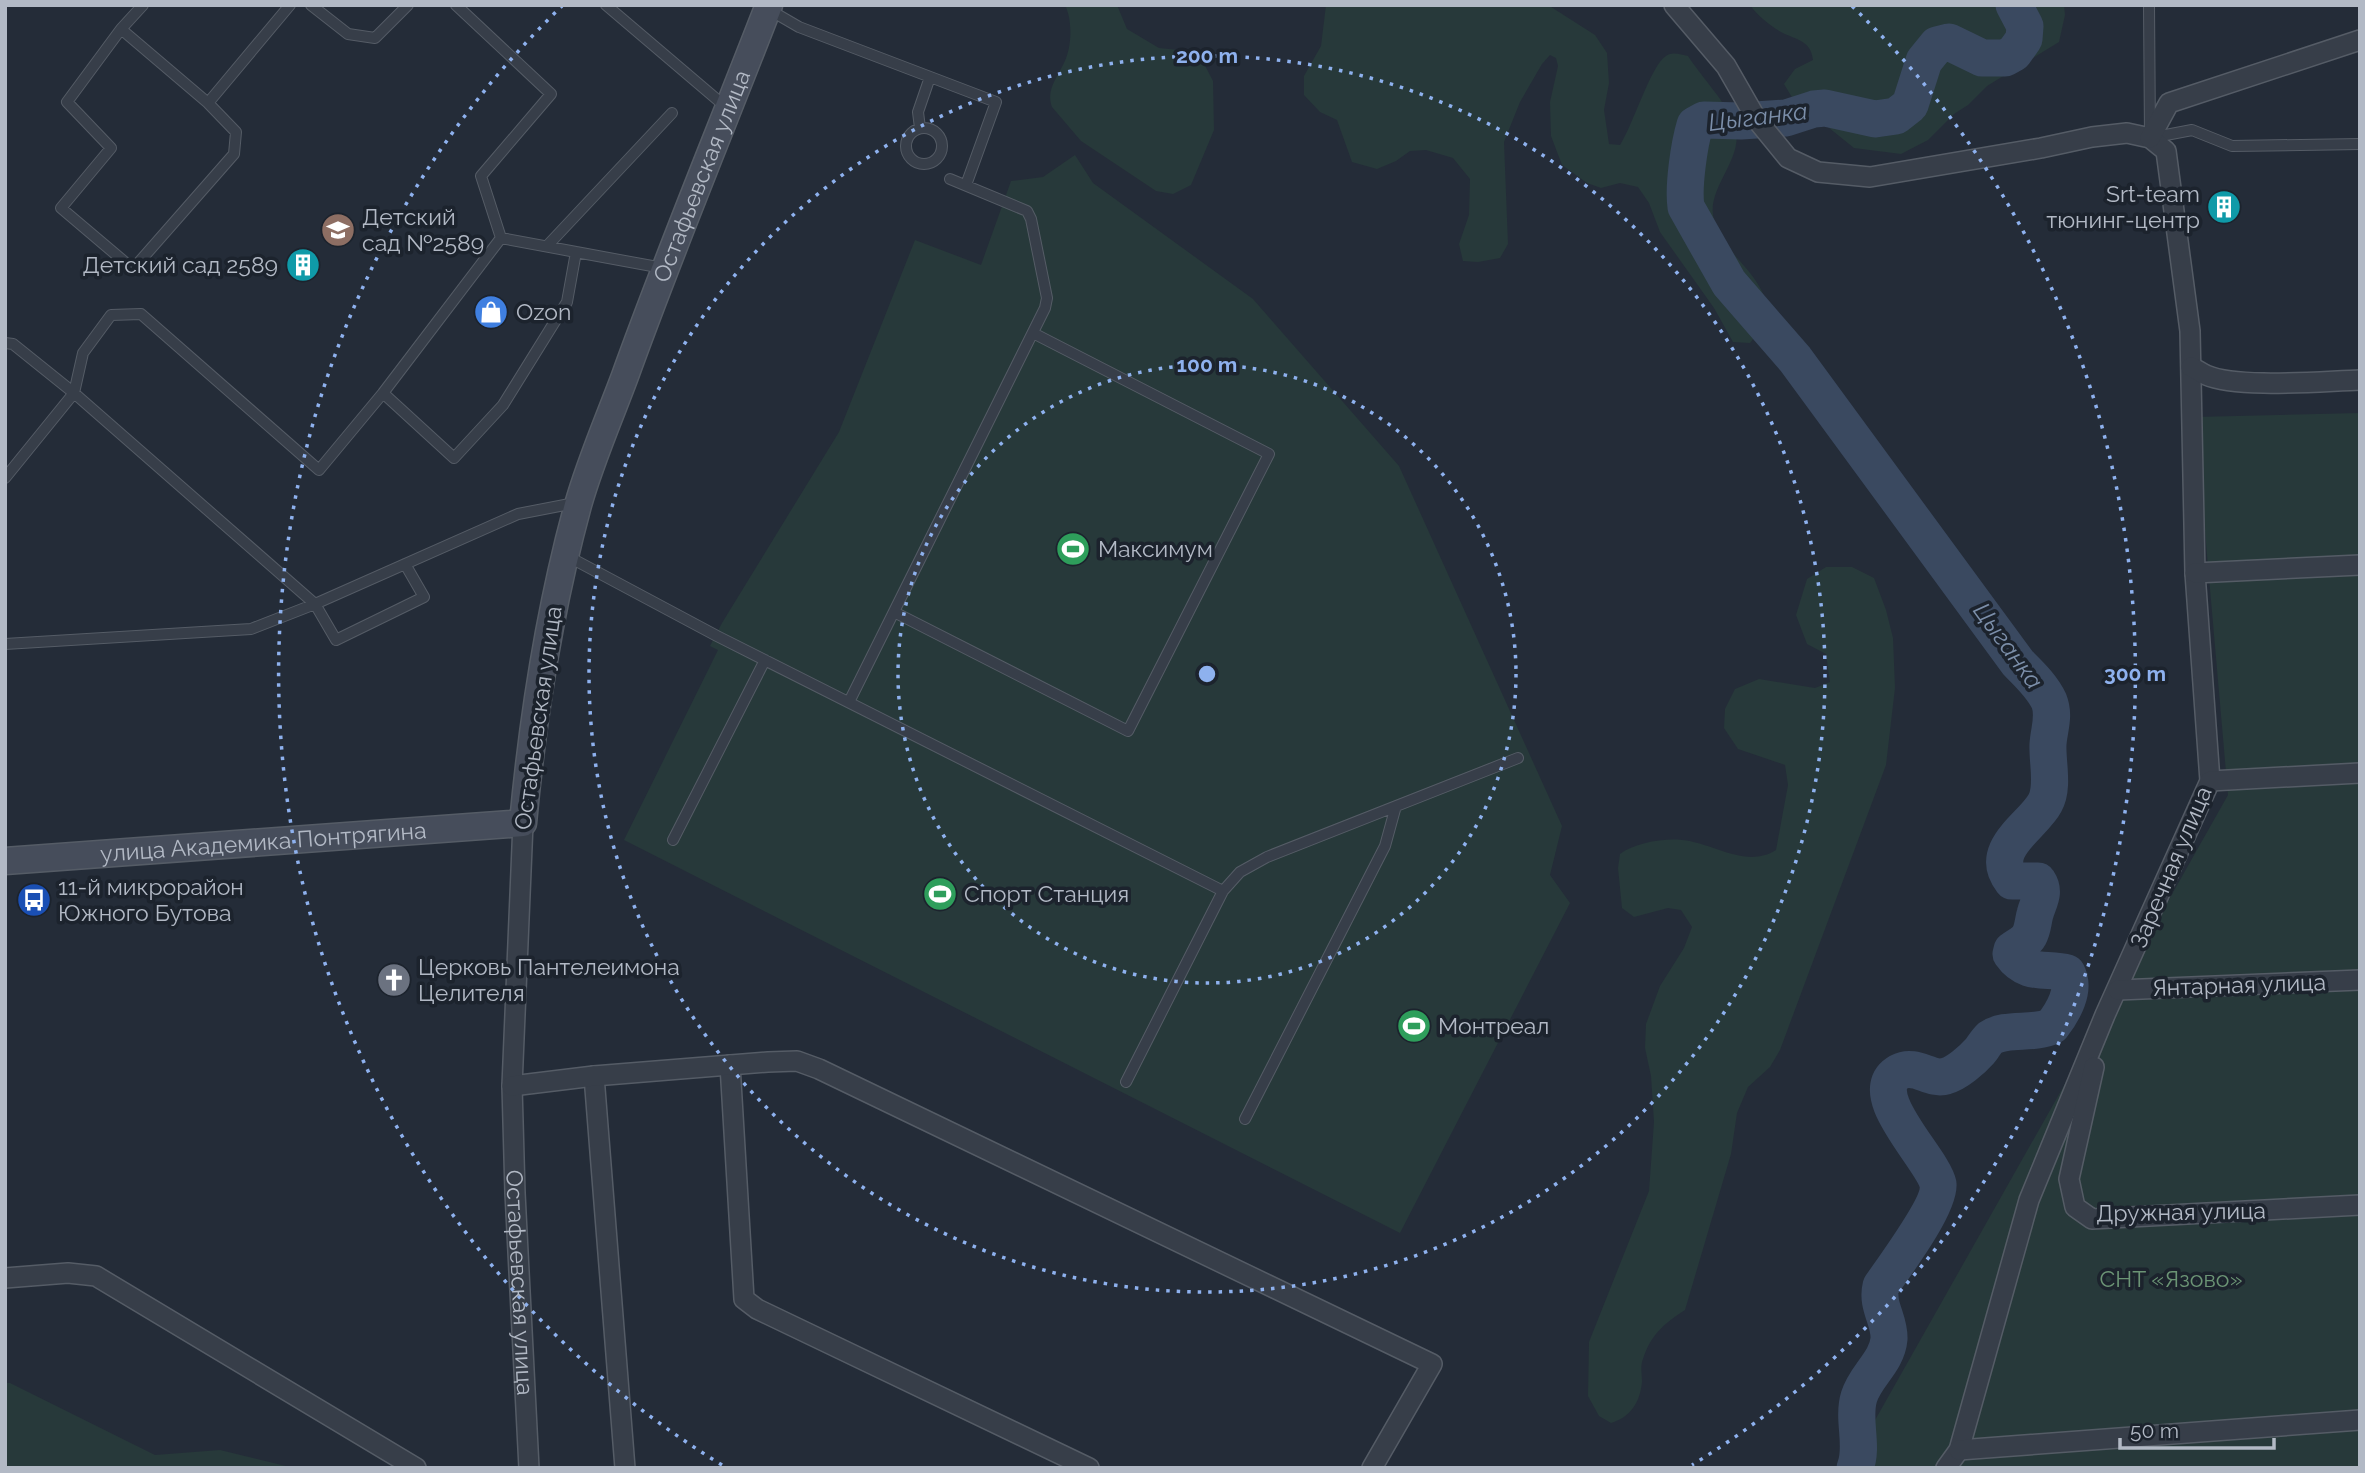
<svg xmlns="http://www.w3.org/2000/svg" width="2365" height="1473" font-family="Raleway,sans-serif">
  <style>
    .green { fill: #27393a }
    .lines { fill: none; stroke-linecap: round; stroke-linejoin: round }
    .river { stroke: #3a4960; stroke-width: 37 }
    .lane-casing { stroke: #555c66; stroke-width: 12 }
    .street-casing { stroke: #555c66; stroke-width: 22 }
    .secondary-casing { stroke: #555c66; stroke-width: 29 }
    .lane { stroke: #373e49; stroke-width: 10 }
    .street { stroke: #373e49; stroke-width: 19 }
    .secondary { stroke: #464d5b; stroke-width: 26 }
    .ring { fill: none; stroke: #8eb1ee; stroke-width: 3.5; stroke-dasharray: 3.5 7 }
    .labels { text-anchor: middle; stroke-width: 7; stroke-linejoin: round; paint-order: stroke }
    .street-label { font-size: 23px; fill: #b2b9c5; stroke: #1c232d }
    .poi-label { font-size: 23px; fill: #b2b9c5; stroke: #1c232d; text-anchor: start }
    .park-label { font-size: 23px; fill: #6b9475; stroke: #1c232d }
    .water-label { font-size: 24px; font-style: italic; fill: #7c8faa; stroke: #1c232d }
    .centre { fill: #8eb1ee; stroke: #1c232d; stroke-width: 3.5 }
    .ring-label { font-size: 21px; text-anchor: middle; font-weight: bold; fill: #8eb1ee; stroke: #1c232d; stroke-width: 7; stroke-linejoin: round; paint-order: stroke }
  </style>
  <rect width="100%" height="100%" fill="#242c38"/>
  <path class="green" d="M 1065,5 L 1117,5 L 1127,29 L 1159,48 L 1198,52 L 1213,81 L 1214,130 L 1191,185 L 1173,194 L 1156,191 L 1081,141 L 1052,107 C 1046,91 1056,79 1063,65 C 1072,49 1073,21 1065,5 Z
    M 1326,5 L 1548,5 L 1595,35 L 1607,53 L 1609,83 L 1604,110 L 1609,144 L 1620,145 C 1633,125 1651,65 1666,56 C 1673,51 1681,55 1688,56 C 1702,78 1727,102 1735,127 C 1745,159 1705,188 1714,220 C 1721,247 1746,263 1759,286 C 1763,292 1765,299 1768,305 L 1757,334 L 1750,343 L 1733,342 L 1714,308 L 1660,232 L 1649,203 L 1638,187 L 1620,183 L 1601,188 L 1587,183 L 1562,165 L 1551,136 L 1550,102 L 1558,66 L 1556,58 L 1550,55 L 1542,64 L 1520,102 L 1504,142 L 1508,244 L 1500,258 L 1478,262 L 1463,261 L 1459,244 L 1469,215 L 1470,179 L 1453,158 L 1426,150 L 1410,151 L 1396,161 L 1377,169 L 1352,162 L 1337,120 L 1320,112 L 1304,95 L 1304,76 L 1321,46 Z
    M 1750,5 L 2064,5 L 2065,15 L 2059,42 L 1987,86 L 1968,105 L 1954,114 L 1928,140 L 1901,154 L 1854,148 L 1793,99 L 1784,84 L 1795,69 L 1813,60 C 1811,40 1796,40 1781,32 C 1769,25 1758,16 1750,5 Z
    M 1075,155 L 1093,183 L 1253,299 L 1399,466 L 1562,826 L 1550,875 L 1570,903 L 1400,1233 L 624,840 L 718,650 L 710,646 L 722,623 L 839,432 L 915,240 L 981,265 L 1011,181 L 1043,177 Z
    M 2360,413 L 2360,1468 L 1848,1468 L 2228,795 L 2195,417 Z
    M 1826,567 L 1852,567 L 1874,578 L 1886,610 L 1893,638 L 1895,688 L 1886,765 L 1780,1050 L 1770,1067 L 1748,1087 L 1737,1113 L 1731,1154 L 1685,1310 C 1664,1324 1651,1334 1643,1359 C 1640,1366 1642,1374 1642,1382 C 1640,1402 1631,1417 1611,1423 L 1599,1416 L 1588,1396 L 1589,1342 L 1649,1191 L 1654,1122 L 1651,1076 L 1645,1048 L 1646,1024 L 1660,986 L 1684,948 L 1692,927 L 1681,910 L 1668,908 L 1634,917 L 1622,908 L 1618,868 L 1620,854 C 1635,843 1663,838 1682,840 C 1714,843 1746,869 1776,850 L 1788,785 L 1785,765 L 1738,749 L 1724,728 L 1725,709 L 1735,689 L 1759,679 L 1815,688 L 1830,682 L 1826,654 L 1807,644 L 1796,615 L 1807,579 Z
    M 5,1383 L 10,1383 L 155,1455 L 220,1450 L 294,1468 L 5,1468 Z"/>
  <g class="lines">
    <path class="river" d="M 1855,1468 C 1864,1446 1852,1420 1859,1397 C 1865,1376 1887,1362 1889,1339 C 1890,1320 1876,1306 1881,1286 C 1894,1267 1941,1204 1938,1184 C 1933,1159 1862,1093 1899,1072 C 1916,1063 1930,1081 1946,1076 C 1957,1073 1972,1060 1980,1051 C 1983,1047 1986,1042 1990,1038 C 2005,1027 2034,1035 2052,1026 C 2063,1012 2076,990 2067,973 C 2048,967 2027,977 2011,954 L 2012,950 C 2017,946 2026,942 2029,936 C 2033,929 2033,921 2035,914 C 2038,902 2046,893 2038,881 L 2012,881 C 1987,849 2033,826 2045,803 C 2054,787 2047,762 2048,744 C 2049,729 2055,716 2049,701 C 2042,686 2029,674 2018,663 L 1795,359 L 1729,283 L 1686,207 C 1683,187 1689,145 1695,125 L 1704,120 L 1741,121 L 1786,118 L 1814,109 L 1825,108 L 1875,119 L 1896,116 L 1910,105 L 1924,61 L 1937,45 L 1949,42 L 1982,58 L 2005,58 L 2014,53 L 2024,39 L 2025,26 L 2014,5"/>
    <g class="lane-casing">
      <path id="lane" d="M 143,5 L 121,29 L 208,103 L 290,5
        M 311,5 L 348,34 L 375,38 L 408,5
        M 456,5 L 551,94 L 481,176 L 501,238
        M 606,5 L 727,108
        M 2149,5 L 2150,138 L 2192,130 L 2232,146 L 2360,144
        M 768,9 L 799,27 L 996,102 L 966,185
        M 121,29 L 67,102 L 111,148 L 61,208 L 133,269 L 234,154 L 236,132 L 208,103
        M 920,128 L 918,112 L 930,77
        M906 146a18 18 0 1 1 36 0a18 18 0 1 1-36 0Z
        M 547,246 L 672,113
        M 576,252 L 501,238 L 383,393 L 454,458 L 503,405 L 567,302 L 576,252 L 663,268
        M 5,343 L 13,344 L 74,393 L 315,604 L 336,640 L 424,597 L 405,564
        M 5,478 L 74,393 L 83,353 L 111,315 L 141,314 L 319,470 L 383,393
        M 569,557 L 717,636 L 1223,891
        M 894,612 L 1128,731 L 1269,454 L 1033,333
        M 5,644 L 251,629 L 315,604 L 518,514 L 575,503
        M 849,702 L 1045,308 L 1047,298 L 1031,219 L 1027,211 L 950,179
        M 673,840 L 765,660
        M 1126,1082 L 1223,891 L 1240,872 L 1267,857 L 1518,758
        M 1245,1119 L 1385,846 L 1396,806"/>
    </g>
    <g class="street-casing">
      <g id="street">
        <path d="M 1674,5 L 1726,66 L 1757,120 L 1788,158 L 1818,172 L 1870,177 L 2041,148 L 2092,137 L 2127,133 L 2150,138 L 2166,151 L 2190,331 L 2195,573 L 2210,781 L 2105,1015 L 2029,1200 L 1959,1450 L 1946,1468"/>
        <path d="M 2150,138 L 2169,103 L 2360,40"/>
        <path d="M 2191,367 C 2196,369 2201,373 2206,375 C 2238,389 2322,381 2360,380"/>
        <path d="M 2195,573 L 2360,565"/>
        <path d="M 2210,781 L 2360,773"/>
        <path id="s1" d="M 523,823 L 512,1086 L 515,1193 L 529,1468"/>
        <path d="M 2118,990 L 2360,980"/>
        <path d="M 730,1065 L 744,1299 L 757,1309 L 1089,1468"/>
        <path d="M 2094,1067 L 2069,1179 L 2075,1207 L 2092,1219 L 2360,1205"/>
        <path d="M 594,1076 L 625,1468"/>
        <path d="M 512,1086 L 594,1076 L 768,1062 L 797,1061 L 819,1069 L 1432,1364 L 1372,1468"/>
        <path d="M 5,1278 L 68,1273 L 96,1276 L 416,1468"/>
        <path d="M 1959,1450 L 2360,1420"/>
      </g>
    </g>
    <g class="secondary-casing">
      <g id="secondary">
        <path id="s2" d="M 5,861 L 523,823 C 533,715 549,611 578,505 C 590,462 609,419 625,376 C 670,251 721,129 769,5"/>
      </g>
    </g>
    <use href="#lane" class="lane"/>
    <use href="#street" class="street"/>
    <use href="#secondary" class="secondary"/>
  </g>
  <g class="ring">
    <circle cx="1207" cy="674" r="309"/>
    <circle cx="1207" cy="674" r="618"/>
    <path d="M722 1465A928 928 0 0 1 562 6M1852 6A928 928 0 0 1 1692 1465"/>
  </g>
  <defs>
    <g id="building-disc" transform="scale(1.75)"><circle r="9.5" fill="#0f9aa8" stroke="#1c232d"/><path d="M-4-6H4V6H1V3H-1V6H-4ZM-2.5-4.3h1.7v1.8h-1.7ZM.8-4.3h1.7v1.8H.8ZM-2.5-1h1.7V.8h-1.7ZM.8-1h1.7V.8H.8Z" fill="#fff"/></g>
    <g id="school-disc" transform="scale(1.75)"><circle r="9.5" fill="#8d6e63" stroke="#1c232d"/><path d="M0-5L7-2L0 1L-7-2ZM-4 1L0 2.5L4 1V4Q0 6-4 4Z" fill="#fff"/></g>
    <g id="shop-disc" transform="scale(1.75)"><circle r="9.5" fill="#3f7fe0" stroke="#1c232d"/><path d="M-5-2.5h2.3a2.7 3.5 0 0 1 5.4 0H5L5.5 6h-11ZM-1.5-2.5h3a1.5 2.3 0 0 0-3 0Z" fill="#fff"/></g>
    <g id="stadium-disc" transform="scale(1.75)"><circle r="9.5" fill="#2e9e5b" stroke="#1c232d"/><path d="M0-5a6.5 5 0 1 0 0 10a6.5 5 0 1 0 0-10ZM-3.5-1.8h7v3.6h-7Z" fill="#fff"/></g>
    <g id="bus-disc" transform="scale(1.75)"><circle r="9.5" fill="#1a4fb4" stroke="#1c232d"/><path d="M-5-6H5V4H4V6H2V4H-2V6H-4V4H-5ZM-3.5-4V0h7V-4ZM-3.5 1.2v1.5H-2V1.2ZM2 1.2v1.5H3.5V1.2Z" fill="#fff"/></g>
    <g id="church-disc" transform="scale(1.75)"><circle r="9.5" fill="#6b7280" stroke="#1c232d"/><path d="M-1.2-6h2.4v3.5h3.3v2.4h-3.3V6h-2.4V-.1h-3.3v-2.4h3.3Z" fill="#fff"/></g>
  </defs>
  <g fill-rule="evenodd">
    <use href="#building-disc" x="2224" y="207"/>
    <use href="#school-disc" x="338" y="230"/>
    <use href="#building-disc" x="303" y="265"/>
    <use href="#shop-disc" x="491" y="312"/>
    <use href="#stadium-disc" x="1073" y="549"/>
    <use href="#stadium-disc" x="940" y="894"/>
    <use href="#bus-disc" x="34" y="900"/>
    <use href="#church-disc" x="394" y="980"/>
    <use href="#stadium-disc" x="1414" y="1026"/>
  </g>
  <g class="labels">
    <g class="street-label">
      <text dy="8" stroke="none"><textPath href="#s2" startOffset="1194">Остафьевская улица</textPath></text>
      <text transform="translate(538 718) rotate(-82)" y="8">Остафьевская улица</text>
      <text dy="8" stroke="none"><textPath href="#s2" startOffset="259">улица Академика Понтрягина</textPath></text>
      <text transform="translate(2171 867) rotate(-67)" y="8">Заречная улица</text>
      <text transform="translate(2239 985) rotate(-2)" y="8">Янтарная улица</text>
      <text transform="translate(2181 1212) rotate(-1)" y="8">Дружная улица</text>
      <text dy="8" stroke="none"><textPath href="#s1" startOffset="460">Остафьевская улица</textPath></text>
    </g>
    <g class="poi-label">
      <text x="2200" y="202" text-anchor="end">Srt-team<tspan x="2200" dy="26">тюнинг-центр</tspan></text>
      <text x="362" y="225">Детский<tspan x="362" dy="26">сад №2589</tspan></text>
      <text x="278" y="273" text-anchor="end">Детский сад 2589</text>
      <text x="516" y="320">Ozon</text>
      <text x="1098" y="557">Максимум</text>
      <text x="58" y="895">11-й микрорайон<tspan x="58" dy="26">Южного Бутова</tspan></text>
      <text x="964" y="902">Спорт Станция</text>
      <text x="418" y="975">Церковь Пантелеимона<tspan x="418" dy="26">Целителя</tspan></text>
      <text x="1438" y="1034">Монтреал</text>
    </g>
    <g class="park-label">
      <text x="2171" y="1287">СНТ «Язово»</text>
    </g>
    <g class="water-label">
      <text transform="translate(1758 117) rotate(-7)" y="8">Цыганка</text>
      <text transform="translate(2008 646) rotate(54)" y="8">Цыганка</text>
    </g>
  </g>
  <circle cx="1207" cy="674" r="10" class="centre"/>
  <g class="ring-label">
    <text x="1207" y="63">200 m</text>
    <text x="1207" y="372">100 m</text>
    <text x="2135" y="681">300 m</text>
  </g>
  <rect width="2365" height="1473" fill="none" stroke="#b2b9c5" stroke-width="14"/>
  <path d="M2120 1438v10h154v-10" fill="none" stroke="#b2b9c5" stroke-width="3.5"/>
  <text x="2130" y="1438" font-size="21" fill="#b2b9c5" stroke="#1c232d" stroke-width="5" paint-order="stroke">50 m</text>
</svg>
